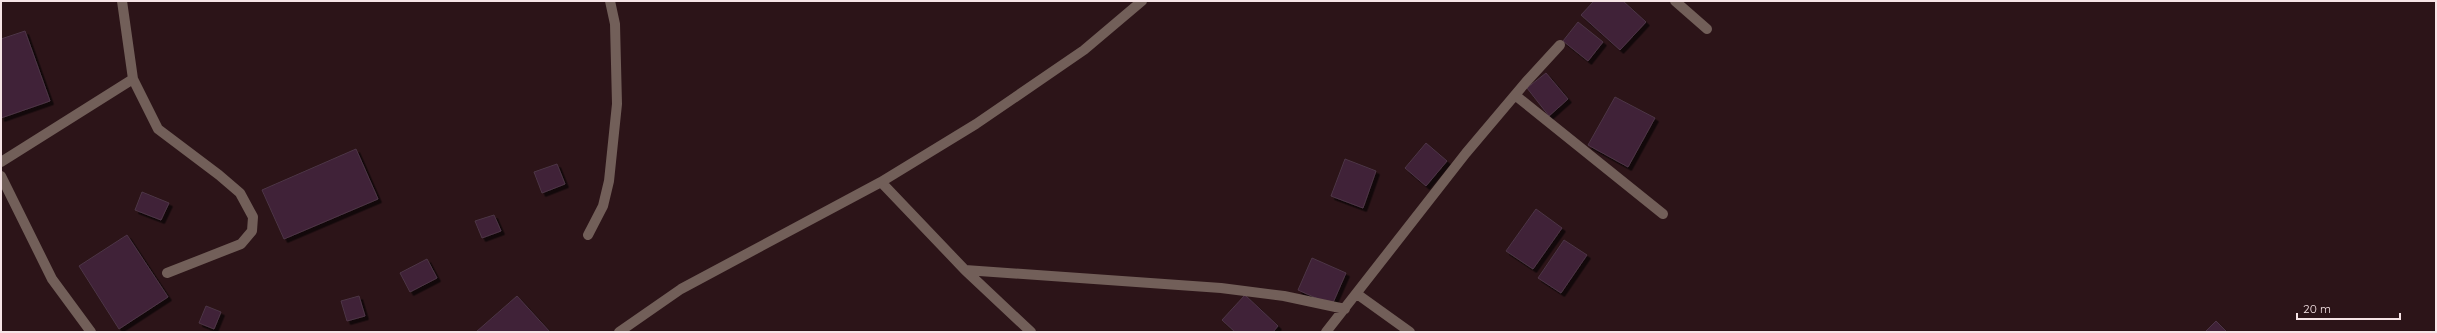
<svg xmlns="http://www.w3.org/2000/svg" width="2437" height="333" font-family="Quicksand,sans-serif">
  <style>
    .building { fill: #3f2037; stroke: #4d3646; filter: url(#shadow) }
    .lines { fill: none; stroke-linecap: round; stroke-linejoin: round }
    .street { stroke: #725f59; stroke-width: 10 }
  </style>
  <defs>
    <filter id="shadow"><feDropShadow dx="3.5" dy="3.5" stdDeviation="0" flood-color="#0009"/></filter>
  </defs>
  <rect width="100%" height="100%" fill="#2c1418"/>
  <path class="building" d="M 1594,1 L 1623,1 L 1646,22 L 1620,50 L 1581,15 Z
    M 1578,22 L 1603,42 L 1588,61 L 1563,41 Z
    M 25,31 L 50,101 L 1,118 L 1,39 Z
    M 1546,73 L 1568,99 L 1549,116 L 1527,88 Z
    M 1615,97 L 1655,118 L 1628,167 L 1588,145 Z
    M 1426,143 L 1447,161 L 1426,186 L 1405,168 Z
    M 356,149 L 378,199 L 284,239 L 262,190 Z
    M 1345,159 L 1376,171 L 1363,208 L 1331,196 Z
    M 557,164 L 565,184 L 542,193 L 534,172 Z
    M 142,192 L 169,203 L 161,220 L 135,210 Z
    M 1536,209 L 1562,228 L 1533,269 L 1506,251 Z
    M 494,215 L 501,231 L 482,238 L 475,221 Z
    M 127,235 L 168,297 L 119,329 L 79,266 Z
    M 1564,240 L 1587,255 L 1561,293 L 1538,278 Z
    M 1312,258 L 1346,273 L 1332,305 L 1298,290 Z
    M 427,259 L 437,278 L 410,292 L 400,273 Z
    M 1245,295 L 1278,326 L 1273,332 L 1235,332 L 1222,320 Z
    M 359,296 L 365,316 L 347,321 L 341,301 Z
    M 517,296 L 550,332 L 476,332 Z
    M 206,306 L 221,312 L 214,329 L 199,323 Z
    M 2216,321 L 2227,332 L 2205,332 Z"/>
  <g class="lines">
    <path class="street" d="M 122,1 L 133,79 L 158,129 L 219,175 L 240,193 L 253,217 L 252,231 L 241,244 L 167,273
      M 1675,1 L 1707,29
      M 1515,95 L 1663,214
      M 1,162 L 133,79
      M 1,176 L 52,279 L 91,332
      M 881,182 L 976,124 L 1084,50 L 1142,1
      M 588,235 L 603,206 L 609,181 L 617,104 L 615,24 L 610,1
      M 965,270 L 1221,288 L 1284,296 L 1345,309
      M 1357,294 L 1410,332
      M 619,332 L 681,289 L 881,182 L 965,270 L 1031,332
      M 1326,332 L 1466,153 L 1526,82 L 1560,45"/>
  </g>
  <rect width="2437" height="333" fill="none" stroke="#f6e4e6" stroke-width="4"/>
  <path d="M2297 313v6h103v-6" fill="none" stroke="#f6e4e6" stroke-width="2"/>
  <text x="2303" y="313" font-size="12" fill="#f6e4e6" stroke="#2c1418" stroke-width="3" paint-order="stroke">20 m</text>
</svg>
